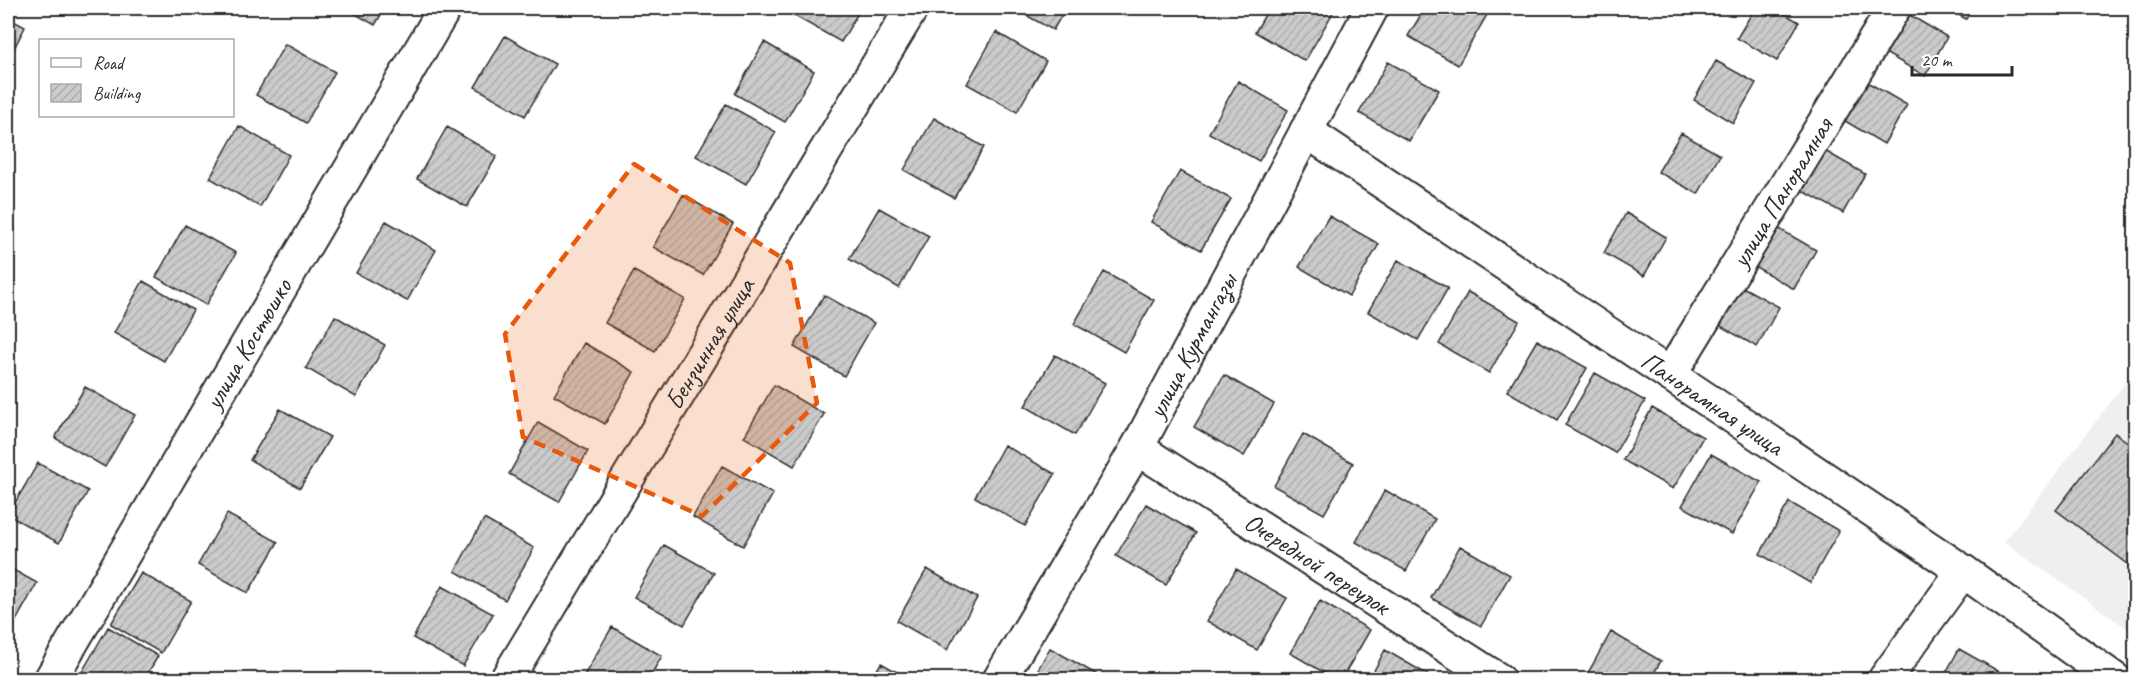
<svg xmlns="http://www.w3.org/2000/svg" width="2143" height="687" font-family="Caveat,sans-serif">
  <style>
    .built { fill: #efefef }
    .building { fill: url(#building-hatch); stroke: #2b2b2b; stroke-width: 1.5 }
    .lines { fill: none; stroke-linecap: round; stroke-linejoin: round }
    .minor-casing { stroke: #2b2b2b; stroke-width: 36 }
    .minor { stroke: #fff; stroke-width: 32 }
    .marked { fill: #e8590c; fill-opacity: 0.2; stroke: #e8590c; stroke-width: 4.5; stroke-dasharray: 12 8; stroke-linejoin: round }
    .labels { text-anchor: middle; stroke-width: 4.5; stroke-linejoin: round; paint-order: stroke }
    .street-label { font-size: 26px; fill: #2b2b2b; stroke: #fff }
  </style>
  <defs>
    <pattern id="building-hatch" width="6" height="6" patternUnits="userSpaceOnUse" patternTransform="scale(1.5)"><rect width="6" height="6" fill="#cbcbcb"/><path d="M-1 1l2-2M0 6l6-6M5 7l2-2" fill="none" stroke="#aeaeae"/></pattern>
  </defs>
  <rect width="100%" height="100%" fill="#fff"/>
  <filter id="ink" filterUnits="userSpaceOnUse"><feTurbulence type="fractalNoise" baseFrequency=".0167" numOctaves="2"/><feDisplacementMap in="SourceGraphic" scale="12" xChannelSelector="R" yChannelSelector="G"/><feConvolveMatrix kernelMatrix="1 2 1 2 8 2 1 2 1" color-interpolation-filters="sRGB"/></filter>
  <g filter="url(#ink)">
    <path class="built" d="M 2135,370 L 2135,634 L 2004,542 Z"/>
    <path class="building" d="M 345,8 L 385,8 L 375,25 Z
      M 795,8 L 861,8 L 841,42 L 791,14 Z
      M 1013,8 L 1066,8 L 1053,30 Z
      M 1269,8 L 1332,8 L 1335,9 L 1305,61 L 1255,32 Z
      M 1425,8 L 1478,8 L 1488,13 L 1458,65 L 1408,36 Z
      M 1755,8 L 1775,8 L 1799,22 L 1777,61 L 1737,38 Z
      M 1946,8 L 1973,8 L 1966,19 Z
      M 1908,14 L 1947,37 L 1925,76 L 1885,53 Z
      M 8,18 L 25,27 L 8,60 Z
      M 996,32 L 1046,61 L 1017,112 L 967,84 Z
      M 505,36 L 555,64 L 525,116 L 475,87 Z
      M 764,42 L 814,71 L 785,122 L 735,94 Z
      M 285,44 L 335,72 L 306,123 L 256,95 Z
      M 1716,61 L 1756,83 L 1733,123 L 1694,100 Z
      M 1388,62 L 1439,90 L 1409,141 L 1359,113 Z
      M 1238,81 L 1288,110 L 1259,161 L 1209,133 Z
      M 1867,82 L 1907,105 L 1884,144 L 1845,121 Z
      M 726,104 L 776,132 L 746,184 L 696,156 Z
      M 934,118 L 984,147 L 954,198 L 904,170 Z
      M 239,126 L 289,155 L 260,207 L 210,178 Z
      M 447,127 L 497,156 L 467,207 L 417,179 Z
      M 1681,133 L 1720,155 L 1698,194 L 1658,172 Z
      M 1825,151 L 1865,174 L 1843,213 L 1803,191 Z
      M 1180,171 L 1231,199 L 1201,250 L 1151,222 Z
      M 683,195 L 733,224 L 703,275 L 653,247 Z
      M 879,208 L 929,236 L 899,288 L 849,259 Z
      M 1626,213 L 1666,237 L 1644,276 L 1604,253 Z
      M 1329,216 L 1379,244 L 1349,296 L 1299,267 Z
      M 386,221 L 436,250 L 407,301 L 356,273 Z
      M 185,225 L 236,253 L 206,305 L 156,277 Z
      M 1776,227 L 1816,250 L 1794,289 L 1754,266 Z
      M 1398,260 L 1448,288 L 1418,340 L 1368,312 Z
      M 634,271 L 685,299 L 655,351 L 605,323 Z
      M 1104,272 L 1154,300 L 1124,352 L 1074,324 Z
      M 143,281 L 193,310 L 164,361 L 114,333 Z
      M 1739,285 L 1779,307 L 1757,347 L 1717,324 Z
      M 1468,292 L 1519,321 L 1489,373 L 1439,344 Z
      M 824,295 L 874,323 L 844,376 L 794,347 Z
      M 335,316 L 385,345 L 356,397 L 306,368 Z
      M 1537,340 L 1587,368 L 1557,420 L 1507,391 Z
      M 584,343 L 634,372 L 605,424 L 554,395 Z
      M 1055,355 L 1105,383 L 1075,435 L 1025,406 Z
      M 1595,373 L 1645,401 L 1615,453 L 1565,425 Z
      M 1224,375 L 1274,404 L 1244,456 L 1194,427 Z
      M 774,385 L 824,414 L 794,466 L 744,437 Z
      M 85,387 L 135,415 L 105,467 L 55,438 Z
      M 1652,408 L 1703,437 L 1673,489 L 1623,460 Z
      M 280,409 L 330,437 L 300,488 L 250,460 Z
      M 538,422 L 588,451 L 559,502 L 509,474 Z
      M 2115,433 L 2136,448 L 2136,570 L 2056,510 Z
      M 1303,434 L 1353,463 L 1324,514 L 1274,486 Z
      M 1004,445 L 1055,474 L 1025,526 L 975,497 Z
      M 1711,454 L 1761,482 L 1732,534 L 1682,506 Z
      M 38,463 L 88,491 L 59,543 L 8,515 Z
      M 722,466 L 773,494 L 743,546 L 693,517 Z
      M 1385,490 L 1435,519 L 1406,571 L 1356,542 Z
      M 1789,502 L 1839,531 L 1810,583 L 1760,554 Z
      M 1146,504 L 1196,533 L 1166,585 L 1116,556 Z
      M 227,514 L 278,542 L 248,593 L 198,565 Z
      M 484,519 L 534,548 L 505,600 L 455,571 Z
      M 664,545 L 714,573 L 684,625 L 634,597 Z
      M 1460,546 L 1510,575 L 1481,626 L 1431,598 Z
      M 8,567 L 37,583 L 8,635 Z
      M 927,569 L 977,598 L 947,650 L 897,621 Z
      M 1236,569 L 1287,598 L 1257,650 L 1207,621 Z
      M 141,573 L 191,601 L 161,653 L 111,624 Z
      M 442,586 L 493,614 L 463,666 L 413,638 Z
      M 1320,601 L 1370,630 L 1341,680 L 1337,680 L 1290,653 Z
      M 108,627 L 158,656 L 144,680 L 78,679 Z
      M 612,627 L 662,656 L 648,680 L 582,679 Z
      M 1611,632 L 1661,661 L 1650,680 L 1584,680 Z
      M 1050,648 L 1101,677 L 1099,680 L 1032,680 Z
      M 1959,649 L 2009,677 L 2008,680 L 1942,680 Z
      M 1385,650 L 1435,679 L 1435,680 L 1369,680 Z
      M 881,663 L 911,680 L 871,680 Z"/>
    <g class="lines">
      <g class="minor-casing">
        <g id="minor">
          <path id="s1" d="M 1306,131 L 1963,571 L 2116,680"/>
          <path id="s2" d="M 1670,375 L 1894,8"/>
          <path id="s3" d="M 1137,448 L 1499,680"/>
          <path id="s4" d="M 50,680 L 445,8"/>
          <path id="s5" d="M 506,680 L 912,8"/>
          <path id="s6" d="M 999,680 L 1137,448 L 1372,8"/>
          <path d="M 1884,680 L 1963,571"/>
        </g>
      </g>
      <use href="#minor" class="minor"/>
    </g>
  </g>
  <path class="marked" d="M 634,164 L 790,263 L 817,403 L 702,516 L 523,437 L 505,334 Z"/>
  <g class="labels">
    <g class="street-label">
      <text dy="9" stroke="none"><textPath href="#s2" startOffset="214">улица Панорамная</textPath></text>
      <text dy="9" stroke="none"><textPath href="#s4" startOffset="390">улица Костюшко</textPath></text>
      <text dy="9" stroke="none"><textPath href="#s5" startOffset="393">Бензинная улица</textPath></text>
      <text dy="9" stroke="none"><textPath href="#s6" startOffset="386">улица Курмангазы</textPath></text>
      <text dy="9" stroke="none"><textPath href="#s1" startOffset="489">Панорамная улица</textPath></text>
      <text dy="9" stroke="none"><textPath href="#s3" startOffset="214">Очередной переулок</textPath></text>
    </g>
  </g>
  <rect width="2143" height="687" fill="none" stroke="#fff" stroke-width="30"/>
  <rect x="15" y="15" width="2113" height="657" fill="none" stroke="#2b2b2b" stroke-width="2" filter="url(#ink)"/>
  <rect x="39" y="39" width="195" height="78" fill="#ffffff" stroke="#aaaaaa" stroke-width="1.5"/>
  <rect x="51" y="58" width="30" height="9" fill="#ffffff" stroke="#aaaaaa" stroke-width="1.5"/>
  <text x="93" y="69" font-size="18" fill="#2b2b2b">Road</text>
  <rect x="51" y="84" width="30" height="18" fill="url(#building-hatch)" stroke="#aaaaaa" stroke-width="1.5"/>
  <text x="93" y="99" font-size="18" fill="#2b2b2b">Building</text>
  <path d="M1912 66v9h100v-9" fill="none" stroke="#2b2b2b" stroke-width="3"/>
  <text x="1921" y="66" font-size="18" fill="#2b2b2b" stroke="#ffffff" stroke-width="4.5" paint-order="stroke">20 m</text>
</svg>
